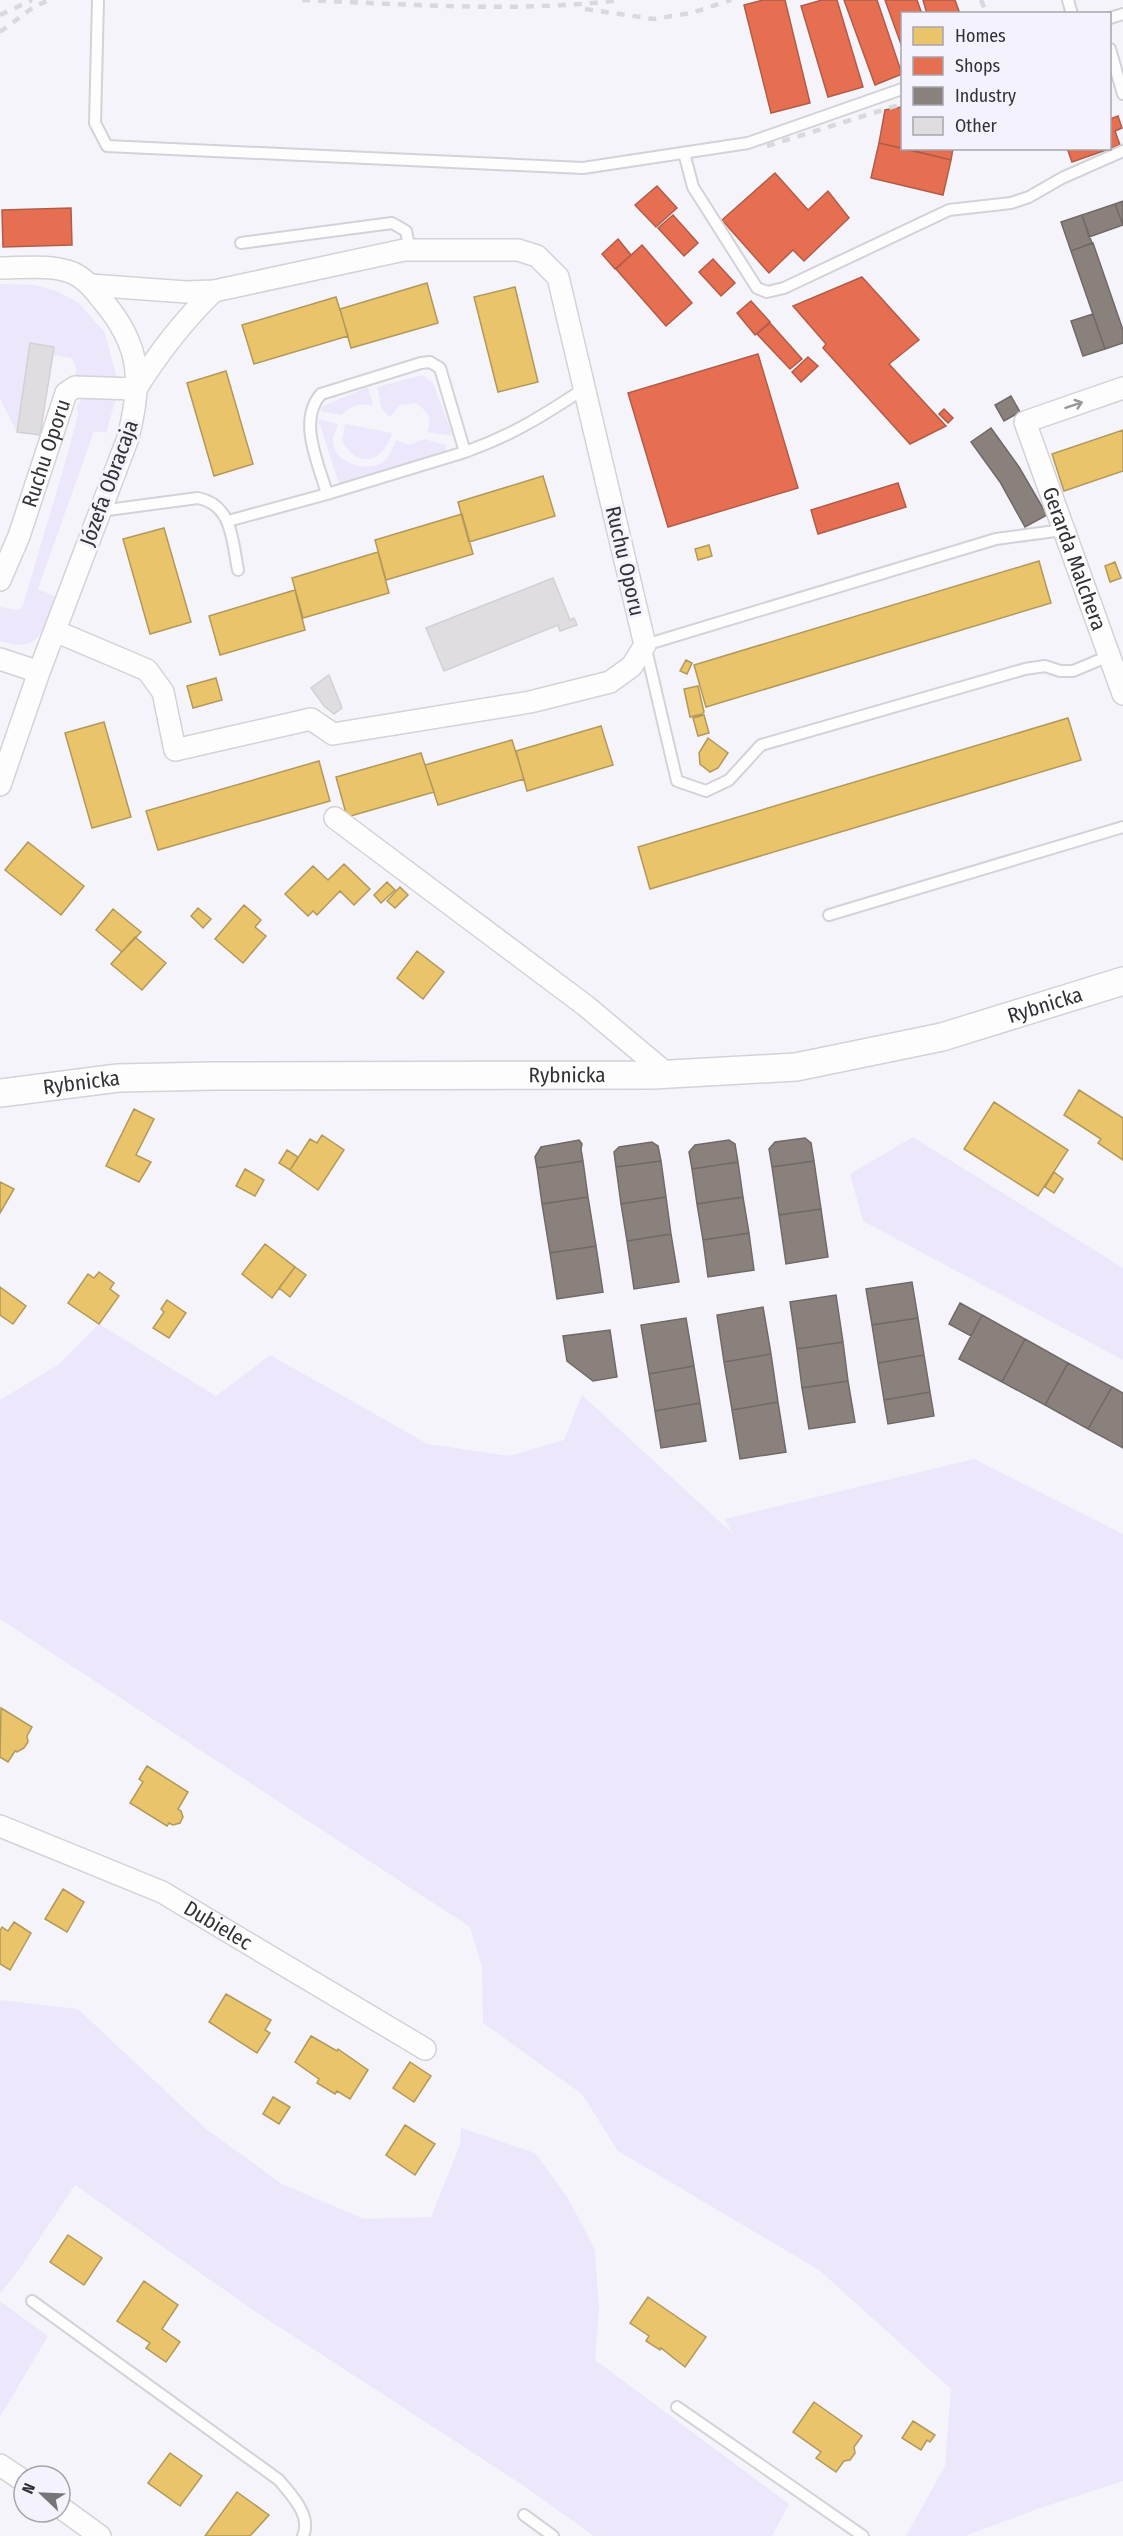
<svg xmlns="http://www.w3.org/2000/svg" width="1123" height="2536" font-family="'Fira Sans Condensed',sans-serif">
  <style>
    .green { fill: #ece7fb }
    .homes { fill: #e9c46a; stroke: #b2985a; stroke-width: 1.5 }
    .shops { fill: #e76f51; stroke: #b15c49; stroke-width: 1.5 }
    .industry { fill: #8a817c; stroke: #706967; stroke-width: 1.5 }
    .building { fill: #dfdddf; stroke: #d2d0d2; stroke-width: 1.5 }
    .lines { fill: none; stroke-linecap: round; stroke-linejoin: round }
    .service-casing { stroke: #d3d2d7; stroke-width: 14 }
    .minor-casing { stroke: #d3d2d7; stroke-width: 24 }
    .tertiary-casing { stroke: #d3d2d7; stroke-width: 30 }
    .service { stroke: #fefdfe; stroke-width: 10 }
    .minor { stroke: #fefdfe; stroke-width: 21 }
    .tertiary { stroke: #fefdfe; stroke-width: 27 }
    .rail { stroke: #d9d9db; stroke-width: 4.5; stroke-dasharray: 8 8; stroke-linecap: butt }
    .oneway { stroke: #98979a }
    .labels { text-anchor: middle; stroke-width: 6; stroke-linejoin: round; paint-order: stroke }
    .street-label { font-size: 21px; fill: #323135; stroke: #f4f2fc }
  </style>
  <rect width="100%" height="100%" fill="#f5f4fa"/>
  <path class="green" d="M 0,284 L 35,285 L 57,291 L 79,303 L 105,333 L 117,379 L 75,380 L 76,368 L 72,358 L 52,355 L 53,347 L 30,343 L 17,432 L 0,399 Z
    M 422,375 L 433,383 L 453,436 L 427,432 C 434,418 426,411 416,403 L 400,405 L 390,417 L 382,410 L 377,387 Z
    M 368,387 L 373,406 C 359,402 352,406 341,415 L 321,411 L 323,406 Z
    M 88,397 L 116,398 L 106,433 L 94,431 L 38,589 L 56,597 C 44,627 40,656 0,641 L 0,607 L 19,610 L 23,605 L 63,470 L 78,415 L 77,405 L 83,398 Z
    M 318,419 L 338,424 C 337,428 334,433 333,438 C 331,463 367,474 384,461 C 390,456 393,448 396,440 L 409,445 L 424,439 L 446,445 L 446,453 L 339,484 Z
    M 345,424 L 392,433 C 384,462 358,470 342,441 Z
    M 913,1137 L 1123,1268 L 1123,1360 L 863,1221 L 850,1174 Z
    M 99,1324 L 216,1396 L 270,1355 L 428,1444 L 509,1456 L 564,1440 L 582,1395 L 732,1533 L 725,1519 L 974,1459 L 1123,1534 L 1123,2481 L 1037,2509 L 965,2536 L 906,2536 L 945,2466 L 951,2389 L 819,2270 L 618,2151 L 582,2094 L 483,2023 L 482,1967 L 470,1927 L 0,1619 L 0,1400 L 58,1365 Z
    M 0,2000 L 78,2009 L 206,2129 L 282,2184 L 364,2219 L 431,2217 L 460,2145 L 461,2128 L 535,2153 L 568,2198 L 595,2250 L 599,2311 L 595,2360 L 789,2504 L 772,2536 L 594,2536 L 521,2484 L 256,2312 L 75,2185 L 16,2274 L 0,2293 Z
    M 0,2301 L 48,2336 L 0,2417 Z"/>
  <path class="homes" d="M 427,283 L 438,323 L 351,348 L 340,309 Z
    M 515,287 L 538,382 L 498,392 L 474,297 Z
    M 336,297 L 348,336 L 254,364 L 242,325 Z
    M 226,371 L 253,464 L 214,476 L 187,383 Z
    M 1123,430 L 1123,471 L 1064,491 L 1052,454 Z
    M 543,476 L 555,516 L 469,542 L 458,502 Z
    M 462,514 L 473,554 L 386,580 L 375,540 Z
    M 164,528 L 191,622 L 150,634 L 123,539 Z
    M 709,545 L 712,556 L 698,560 L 695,549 Z
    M 378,552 L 389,593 L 303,618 L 292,578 Z
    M 1039,561 L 1051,603 L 706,707 L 694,665 Z
    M 1115,562 L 1121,578 L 1110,582 L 1105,566 Z
    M 295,590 L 305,630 L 220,655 L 209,616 Z
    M 686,660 L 692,663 L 687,674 L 680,671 Z
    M 216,678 L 222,700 L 193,708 L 187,686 Z
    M 698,686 L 704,712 L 702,714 L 690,717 L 684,689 Z
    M 704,715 L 709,733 L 698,736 L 693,718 Z
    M 1068,718 L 1081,760 L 650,889 L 638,847 Z
    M 104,722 L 131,817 L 92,828 L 65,733 Z
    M 601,726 L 613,765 L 527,791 L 516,751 Z
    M 708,738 L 728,753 L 718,768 L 710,772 L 700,764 L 699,753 Z
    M 512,740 L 524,779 L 438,805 L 425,765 Z
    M 421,753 L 434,792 L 347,817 L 336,777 Z
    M 319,761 L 330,801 L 158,850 L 146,811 Z
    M 28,842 L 84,886 L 61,915 L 5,870 Z
    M 344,864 L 370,889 L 354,905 L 340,891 L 317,915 L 313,911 L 308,916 L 285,894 L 313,866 L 328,880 Z
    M 387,882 L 395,890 L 381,903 L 374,895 Z
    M 400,887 L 408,895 L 395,908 L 387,901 Z
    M 244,905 L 261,920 L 255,927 L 266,936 L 243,963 L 215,939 Z
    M 198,908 L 211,919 L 203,928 L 191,916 Z
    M 113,909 L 141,932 L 122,952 L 96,930 Z
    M 135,937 L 166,963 L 142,990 L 111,964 Z
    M 417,951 L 444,972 L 423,999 L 397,978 Z
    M 1079,1090 L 1123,1118 L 1123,1160 L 1098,1143 L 1101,1139 L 1064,1115 Z
    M 994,1102 L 1068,1150 L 1038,1196 L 964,1149 Z
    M 134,1109 L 154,1119 L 136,1155 L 151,1162 L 139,1182 L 106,1166 Z
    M 322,1135 L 344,1150 L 318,1190 L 290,1170 L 310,1139 L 317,1143 Z
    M 287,1150 L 298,1157 L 290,1170 L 279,1163 Z
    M 245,1169 L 264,1180 L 255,1196 L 236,1186 Z
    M 1054,1172 L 1063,1179 L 1054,1193 L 1045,1187 Z
    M 0,1182 L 14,1189 L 0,1213 Z
    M 265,1244 L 295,1267 L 272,1298 L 242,1274 Z
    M 295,1267 L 306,1275 L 290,1297 L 279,1288 Z
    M 99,1272 L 114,1283 L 110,1289 L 119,1296 L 99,1324 L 68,1303 L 88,1274 L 94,1278 Z
    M 0,1287 L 26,1306 L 13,1324 L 0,1315 Z
    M 167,1300 L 186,1313 L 169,1338 L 153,1328 L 164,1312 L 161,1309 Z
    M 1,1708 L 32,1727 L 27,1736 L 28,1742 L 24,1748 L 17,1752 L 15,1751 L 8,1762 L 0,1757 Z
    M 147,1766 L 188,1792 L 178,1809 L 181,1811 L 183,1817 L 180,1823 L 173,1825 L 169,1823 L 167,1826 L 130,1803 L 143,1782 L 139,1779 Z
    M 63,1889 L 84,1902 L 67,1932 L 45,1919 Z
    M 14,1922 L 31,1933 L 10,1970 L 0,1964 L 0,1931 L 2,1927 L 8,1931 Z
    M 226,1994 L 271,2020 L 265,2030 L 270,2033 L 257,2053 L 209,2022 Z
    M 311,2036 L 337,2051 L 338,2049 L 368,2070 L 350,2099 L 337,2091 L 335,2094 L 317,2083 L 319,2079 L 295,2062 Z
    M 410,2062 L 431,2076 L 414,2102 L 393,2088 Z
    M 273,2097 L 290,2107 L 279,2124 L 263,2114 Z
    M 405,2125 L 435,2144 L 415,2175 L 386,2155 Z
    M 68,2235 L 102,2258 L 84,2285 L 50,2262 Z
    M 144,2281 L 178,2305 L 162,2329 L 180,2342 L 166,2362 L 146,2348 L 150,2343 L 117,2321 Z
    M 648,2297 L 706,2337 L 685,2367 L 661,2348 L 660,2350 L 646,2341 L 649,2336 L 630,2323 Z
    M 814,2402 L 862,2436 L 854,2447 L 855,2453 L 850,2460 L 844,2461 L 836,2472 L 816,2458 L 821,2452 L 793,2432 Z
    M 913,2421 L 935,2435 L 930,2442 L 927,2440 L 921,2450 L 902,2438 Z
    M 170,2453 L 202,2476 L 180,2506 L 148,2483 Z
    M 237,2492 L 269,2515 L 250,2536 L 205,2536 Z"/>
  <path class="shops" d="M 763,0 L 785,0 L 810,103 L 771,113 L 744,5 Z
    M 822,0 L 837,0 L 863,87 L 828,97 L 801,6 Z
    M 844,0 L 877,0 L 902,74 L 875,85 Z
    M 885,0 L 917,0 L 922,14 L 902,14 L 902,47 Z
    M 923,0 L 955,0 L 960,14 L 927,14 Z
    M 902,107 L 902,148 L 879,143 L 885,110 Z
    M 1118,116 L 1122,128 L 1115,131 L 1120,145 L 1106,150 L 1110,148 L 1110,119 Z
    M 879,143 L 951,160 L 943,195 L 871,178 Z
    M 903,148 L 953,148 L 951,160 Z
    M 1067,148 L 1105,148 L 1106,150 L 1072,162 Z
    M 775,173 L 808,210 L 828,191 L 849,218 L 804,261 L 793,250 L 769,273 L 722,220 Z
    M 657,186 L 677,208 L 656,227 L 635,205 Z
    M 71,208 L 72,245 L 3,247 L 2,210 Z
    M 673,215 L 698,243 L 684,256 L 658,228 Z
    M 618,239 L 631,255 L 615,269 L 602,254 Z
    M 642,245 L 692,303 L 666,326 L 616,269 Z
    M 713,259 L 735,283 L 721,296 L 699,272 Z
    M 862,277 L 919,340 L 889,364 L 946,426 L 910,444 L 823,348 L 826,344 L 793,306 Z
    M 751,301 L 770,322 L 755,335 L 737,313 Z
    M 770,323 L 802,359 L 790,369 L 757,334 Z
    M 758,354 L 798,488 L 668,527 L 628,393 Z
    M 808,357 L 818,366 L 801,382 L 792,372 Z
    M 944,409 L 953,418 L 948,423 L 939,414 Z
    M 898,483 L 906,507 L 818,534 L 811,510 Z"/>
  <path class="industry" d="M 1123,201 L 1123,225 L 1115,204 Z
    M 1115,204 L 1123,225 L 1089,237 L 1082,215 Z
    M 1082,215 L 1092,243 L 1071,251 L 1061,222 Z
    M 1093,243 L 1123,330 L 1123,343 L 1105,349 L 1071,251 Z
    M 1093,314 L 1105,349 L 1083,356 L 1071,321 Z
    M 1011,396 L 1020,412 L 1004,421 L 995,405 Z
    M 991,428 L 1019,467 L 1047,515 L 1025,527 L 1000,482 L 971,442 Z
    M 805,1138 L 811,1143 L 814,1161 L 772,1167 L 769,1149 L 775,1142 Z
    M 579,1140 L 582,1144 L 581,1149 L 583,1161 L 537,1168 L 535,1157 L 541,1147 Z
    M 729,1140 L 735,1144 L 738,1162 L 692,1169 L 689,1152 L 695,1145 Z
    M 652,1142 L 658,1146 L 661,1161 L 616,1167 L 614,1152 L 619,1147 Z
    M 583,1161 L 588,1197 L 542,1204 L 537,1168 Z
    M 661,1161 L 666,1197 L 621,1204 L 616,1167 Z
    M 814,1161 L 821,1209 L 779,1215 L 772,1167 Z
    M 738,1162 L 743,1197 L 697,1204 L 692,1169 Z
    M 588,1197 L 596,1246 L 550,1253 L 542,1204 Z
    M 666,1197 L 671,1234 L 627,1241 L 621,1204 Z
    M 743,1197 L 749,1233 L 703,1240 L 697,1204 Z
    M 821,1209 L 828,1257 L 786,1264 L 779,1215 Z
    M 749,1233 L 754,1270 L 708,1277 L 703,1240 Z
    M 671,1234 L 679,1282 L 634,1289 L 627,1241 Z
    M 596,1246 L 603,1292 L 557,1299 L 550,1253 Z
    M 912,1282 L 918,1318 L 872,1325 L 866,1289 Z
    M 836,1295 L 843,1342 L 797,1349 L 790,1302 Z
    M 960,1303 L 982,1315 L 971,1336 L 949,1324 Z
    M 763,1307 L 771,1354 L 724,1362 L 717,1315 Z
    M 982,1315 L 1025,1339 L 1002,1382 L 959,1359 Z
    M 686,1318 L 694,1366 L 649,1374 L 641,1325 Z
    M 918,1318 L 924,1355 L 878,1363 L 872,1325 Z
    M 610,1330 L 617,1377 L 593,1381 L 567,1361 L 563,1336 Z
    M 1025,1339 L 1068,1363 L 1045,1405 L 1002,1382 Z
    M 843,1342 L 848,1381 L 802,1388 L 797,1349 Z
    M 771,1354 L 778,1402 L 732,1410 L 724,1362 Z
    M 924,1355 L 930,1392 L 884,1400 L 878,1363 Z
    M 1068,1363 L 1112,1387 L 1088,1429 L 1045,1405 Z
    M 694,1366 L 700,1403 L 655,1411 L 649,1374 Z
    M 848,1381 L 855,1422 L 809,1429 L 802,1388 Z
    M 1112,1387 L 1123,1393 L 1123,1448 L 1088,1429 Z
    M 930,1392 L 934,1416 L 888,1424 L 884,1400 Z
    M 778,1402 L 786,1452 L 740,1459 L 732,1410 Z
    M 700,1403 L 706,1441 L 661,1448 L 655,1411 Z"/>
  <path class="building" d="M 30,343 L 54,347 L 40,435 L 17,432 Z
    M 553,578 L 570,620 L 574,618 L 577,625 L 560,631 L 558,625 L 444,671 L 426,628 Z
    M 329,675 L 342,708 L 334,714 L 324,706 L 311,688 Z"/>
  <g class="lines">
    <g class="service-casing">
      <path id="service" d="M 98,0 L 95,123 L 107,146 L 583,168 L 748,143 L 902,89
        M 1068,0 L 1072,14
        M 1110,18 L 1123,14
        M 1110,49 L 1123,94
        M 684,153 L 693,187 L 757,288 L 767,292 L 784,288 L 949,210 L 1011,203 L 1029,197 L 1062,178 L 1123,151
        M 241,243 L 392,223 L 406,231 L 410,250
        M 465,452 C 513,435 544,415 585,388
        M 100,511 L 198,498 C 233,505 232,541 238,570
        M 228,521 L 327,494 C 319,464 297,421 321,394 L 421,363 L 430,362 L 440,368 L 465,452 L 327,494
        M 1063,530 L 996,539 L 645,645 L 677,781 L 706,791 L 729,780 L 761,745 L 1025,669 L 1045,666 L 1060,671 L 1073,671 L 1109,656
        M 829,915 L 1123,827
        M 32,2301 L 279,2480 C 291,2495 312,2515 303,2536
        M 677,2407 L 863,2536
        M 524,2515 L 553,2536"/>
    </g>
    <g class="minor-casing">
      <g id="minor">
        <path d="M 0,268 C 22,268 52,264 73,273 C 86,279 95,290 103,301 C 142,347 142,382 128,438 L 39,672 L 0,785"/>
        <path id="s1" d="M 1123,388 L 1025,422 L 1123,694"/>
        <path id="s2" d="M 0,580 L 19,536 L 66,393 L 75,387 L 136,389 C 159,352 183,321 214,291"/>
        <path d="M 55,631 L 147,670 L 163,692 L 175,750 L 311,719 L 333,734 L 530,702 L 610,682 L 632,666 L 645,645 L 558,277 L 537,256 L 518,250 L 404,250 L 214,291 L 186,292 L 90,285"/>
        <path d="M 0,659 L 39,672"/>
        <path d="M 335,818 L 586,1006 L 667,1074"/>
        <path id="s3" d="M 0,1826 L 162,1892 L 425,2049"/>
        <path d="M 0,2465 L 24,2481"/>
        <path d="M 60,2507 L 100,2536"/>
      </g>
    </g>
    <g class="tertiary-casing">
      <g id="tertiary">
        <path id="s4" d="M 0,1093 L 118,1078 L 213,1076 L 653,1075 L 796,1067 L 942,1037 L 1123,981"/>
      </g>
    </g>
    <use href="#service" class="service"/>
    <use href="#minor" class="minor"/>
    <use href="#tertiary" class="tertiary"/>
    <path class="rail" d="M 302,0 C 408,4 516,13 621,0
      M 981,0 L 987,14
      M 585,9 L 654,19 L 691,13 L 731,0
      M 0,15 L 32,0
      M 0,32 L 35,6 L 50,0
      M 767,146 L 902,104"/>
  </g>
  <defs><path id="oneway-shaft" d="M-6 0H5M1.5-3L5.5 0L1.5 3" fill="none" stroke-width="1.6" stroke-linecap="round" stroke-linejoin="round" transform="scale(1.5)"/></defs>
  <use class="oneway" href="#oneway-shaft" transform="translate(1074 405) rotate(-19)"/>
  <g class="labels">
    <g class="street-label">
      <text dy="7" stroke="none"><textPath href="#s2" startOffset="135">Ruchu Oporu</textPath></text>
      <text transform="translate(109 483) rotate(-70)" y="7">Józefa Obracaja</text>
      <text dy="7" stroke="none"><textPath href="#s1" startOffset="249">Gerarda Malchera</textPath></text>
      <text transform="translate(625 561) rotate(77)" y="7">Ruchu Oporu</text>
      <text dy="7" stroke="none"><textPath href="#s4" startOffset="1054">Rybnicka</textPath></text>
      <text dy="7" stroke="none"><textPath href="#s4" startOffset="568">Rybnicka</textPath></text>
      <text dy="7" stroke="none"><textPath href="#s4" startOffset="82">Rybnicka</textPath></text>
      <text dy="7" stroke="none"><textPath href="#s3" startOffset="240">Dubielec</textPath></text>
    </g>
  </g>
  <rect x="901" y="12" width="210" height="138" fill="#f4f2fc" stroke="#a6a5ac" stroke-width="1.5"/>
  <rect x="913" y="27" width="30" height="18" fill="#e9c46a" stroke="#a6a5ac" stroke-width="1.5"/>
  <text x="955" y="42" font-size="18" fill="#323135">Homes</text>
  <rect x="913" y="57" width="30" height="18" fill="#e76f51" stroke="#a6a5ac" stroke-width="1.5"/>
  <text x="955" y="72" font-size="18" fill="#323135">Shops</text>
  <rect x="913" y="87" width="30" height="18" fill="#8a817c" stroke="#a6a5ac" stroke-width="1.5"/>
  <text x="955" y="102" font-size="18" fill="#323135">Industry</text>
  <rect x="913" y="117" width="30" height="18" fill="#dfdddf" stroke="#a6a5ac" stroke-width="1.5"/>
  <text x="955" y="132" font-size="18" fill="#323135">Other</text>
  <g transform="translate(42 2494) rotate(293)"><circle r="28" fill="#f4f2fc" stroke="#a6a5ac" stroke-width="1.5"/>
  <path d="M0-4.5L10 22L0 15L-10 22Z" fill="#76757a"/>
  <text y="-9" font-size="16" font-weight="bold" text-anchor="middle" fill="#323135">N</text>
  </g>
</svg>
